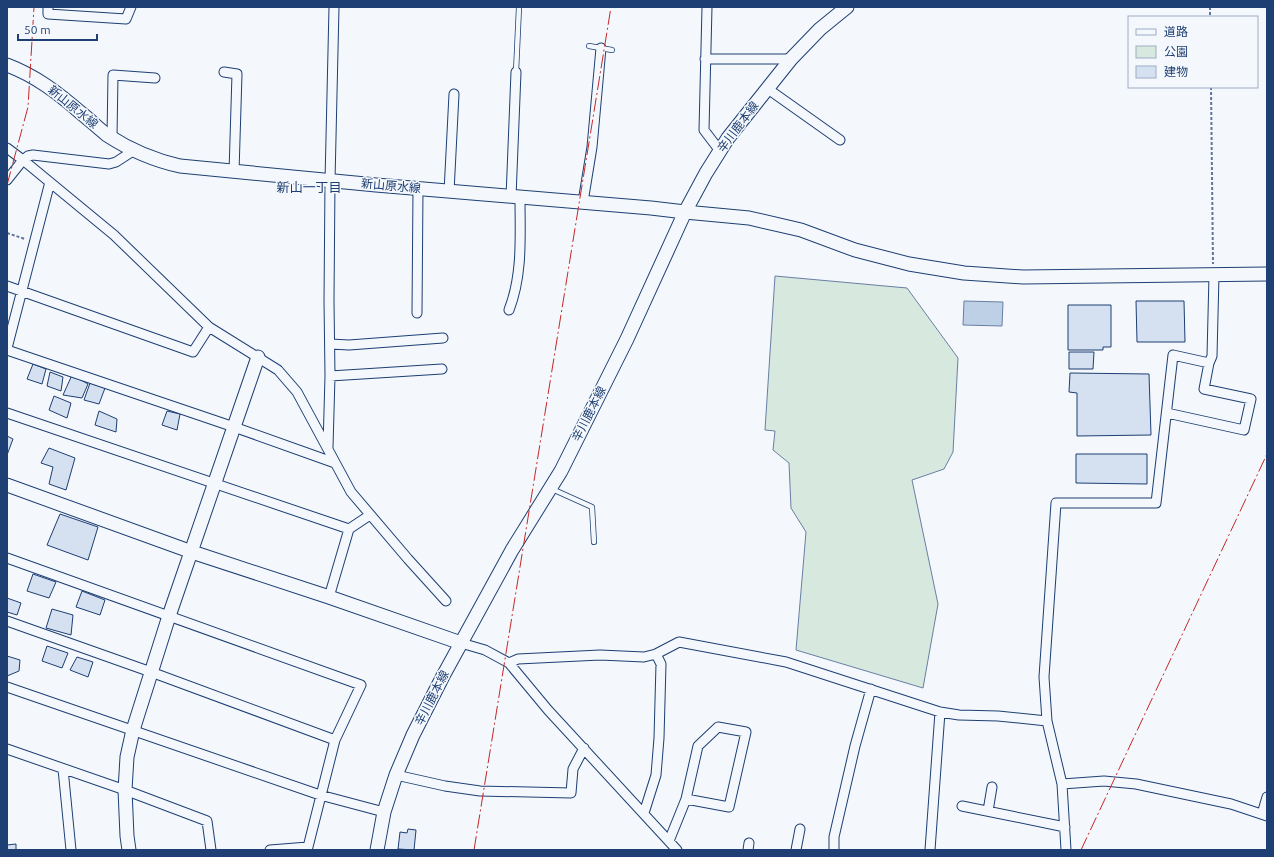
<svg xmlns="http://www.w3.org/2000/svg" width="1274" height="857" font-family="Ubuntu,'Noto Sans JP',sans-serif">
  <style>
    .green { fill: #d7e8df; stroke: #687fa3 }
    .water { fill: #bed0e5; stroke: #687fa3 }
    .building { fill: #d5e0f0; stroke: #1d3f73 }
    .lines { fill: none; stroke-linecap: round; stroke-linejoin: round }
    .lane-casing { stroke: #1d3f73; stroke-width: 6 }
    .street-casing { stroke: #1d3f73; stroke-width: 11 }
    .secondary-casing { stroke: #1d3f73; stroke-width: 15 }
    .path { stroke: #5e769c; stroke-width: 2; stroke-dasharray: 3 2; stroke-linecap: butt }
    .lane { stroke: #f4f7fb; stroke-width: 4.5 }
    .street { stroke: #f4f7fb; stroke-width: 9 }
    .secondary { stroke: #f4f7fb; stroke-width: 13 }
    .power { stroke: #c62828; stroke-width: 1; stroke-dasharray: 14 3 2 3; stroke-linecap: butt }
    .labels { text-anchor: middle; stroke-width: 3; stroke-linejoin: round; paint-order: stroke }
    .street-label { font-size: 12px; fill: #1d3f73; stroke: #f4f7fb }
    .neighbourhood-label { font-size: 13px; fill: #1d3f73; stroke: #f4f7fb }
  </style>
  <rect width="100%" height="100%" fill="#f4f7fb"/>
  <path class="green" d="M 775,276 L 907,288 L 958,358 L 953,452 L 944,469 L 912,480 L 938,604 L 923,688 L 796,650 L 806,532 L 791,508 L 789,463 L 773,450 L 775,431 L 765,430 Z"/>
  <path class="water" d="M 964,301 L 1003,302 L 1002,326 L 963,325 Z"/>
  <path class="building" d="M 1136,301 L 1184,301 L 1185,342 L 1137,342 Z
    M 1068,305 L 1111,305 L 1111,347 L 1103,347 L 1103,350 L 1068,350 Z
    M 1069,352 L 1094,352 L 1093,369 L 1069,369 Z
    M 33,364 L 46,369 L 42,384 L 27,379 Z
    M 50,372 L 63,377 L 61,391 L 47,386 Z
    M 1070,373 L 1149,374 L 1151,435 L 1077,436 L 1077,393 L 1069,392 Z
    M 72,375 L 88,384 L 82,398 L 63,395 Z
    M 90,383 L 105,388 L 99,404 L 84,400 Z
    M 54,396 L 71,403 L 67,418 L 49,410 Z
    M 99,411 L 117,419 L 116,432 L 95,425 Z
    M 167,411 L 180,414 L 177,430 L 162,425 Z
    M 7,436 L 13,439 L 7,455 Z
    M 49,448 L 75,458 L 66,490 L 49,484 L 53,467 L 41,463 Z
    M 1076,454 L 1147,454 L 1147,484 L 1076,483 Z
    M 60,514 L 98,527 L 88,560 L 47,545 Z
    M 33,574 L 56,582 L 49,598 L 27,591 Z
    M 82,591 L 105,600 L 100,615 L 76,607 Z
    M 7,598 L 21,603 L 17,615 L 7,612 Z
    M 52,609 L 73,615 L 71,635 L 46,628 Z
    M 47,646 L 68,653 L 62,668 L 42,661 Z
    M 7,656 L 20,660 L 19,671 L 7,676 Z
    M 77,657 L 93,662 L 88,677 L 70,670 Z
    M 408,829 L 416,830 L 414,850 L 398,849 L 400,832 L 407,833 Z
    M 16,844 L 16,850 L 7,850 L 7,845 Z"/>
  <g class="lines">
    <g class="lane-casing">
      <path id="lane" d="M 589,46 L 612,50
        M 516,72 L 519,7
        M 552,489 L 592,507 L 594,542"/>
    </g>
    <g class="street-casing">
      <path id="street" d="M 48,7 L 48,14 L 126,19 L 131,7
        M 707,7 L 704,130 L 720,151
        M 705,59 L 791,59
        M 224,72 L 237,74 L 234,172
        M 768,89 L 840,140
        M 112,137 L 113,75 L 155,78
        M 7,148 L 23,160 L 28,156 L 33,155 L 109,164 L 116,162 L 133,151
        M 7,180 L 23,160 L 114,235 L 209,327 L 278,370 L 297,392 L 351,492 L 408,559 L 446,601
        M 449,192 L 454,94
        M 511,197 L 516,72
        M 583,202 L 592,147 L 601,48
        M 7,286 L 193,352 L 209,327
        M 509,310 C 523,274 520,235 520,198
        M 417,313 L 418,189
        M 330,344 L 349,345 L 443,338
        M 7,348 L 50,182
        M 7,350 L 234,427 L 335,463
        M 330,376 L 442,369
        M 7,413 L 349,529
        M 1167,413 L 1244,430 L 1251,399 L 1204,389 L 1209,363
        M 328,447 L 330,376 L 329,301 L 330,181 L 334,7
        M 7,558 L 361,685 L 335,740 L 308,847 L 270,850
        M 329,597 L 349,529 L 370,515
        M 7,621 L 151,672 L 335,740
        M 461,643 L 485,650 L 509,663 L 548,710 L 677,850
        M 509,663 L 518,659 L 600,655 L 644,657 L 656,654 L 679,642 L 786,662 L 940,712 L 959,715 L 998,716 L 1047,721
        M 7,687 L 320,795 L 384,812
        M 7,749 L 125,790 L 207,821 L 211,850
        M 63,769 L 71,850
        M 396,775 L 445,786 L 480,791 L 571,793 L 573,769 L 584,748
        M 1062,784 L 1104,781 L 1136,784 L 1231,804 L 1267,816
        M 962,806 L 1065,827
        M 988,811 L 992,787
        M 644,813 L 656,775 L 659,738 L 661,664 L 656,654
        M 1262,814 L 1267,797
        M 669,841 L 686,799 L 698,746 L 718,727 L 746,732 L 729,807 L 686,799
        M 748,850 L 749,843
        M 796,850 L 800,829
        M 834,850 L 834,837 L 855,746 L 871,689
        M 930,850 L 940,712
        M 1066,850 L 1062,784 L 1047,721 L 1044,677 L 1056,503 L 1156,503 L 1173,355 L 1209,363 L 1212,356 L 1214,275"/>
    </g>
    <g class="secondary-casing">
      <path id="secondary" d="M 7,65 C 36,76 58,93 81,113 C 90,120 98,128 107,135 C 130,150 153,160 180,166 L 376,185 L 651,208 L 685,212 L 749,218 L 801,230 L 855,250 L 909,264 L 964,273 L 1023,277 L 1267,274
        M 7,485 L 192,552 L 329,597 L 461,643
        M 129,850 L 127,836 L 125,790 L 127,757 L 133,730 L 169,616 L 258,357
        M 377,850 L 384,812 L 396,775 L 413,735 L 443,676 L 512,550 L 561,471 L 627,339 L 685,212 L 706,173 L 728,138 L 791,59 L 820,29 L 847,7"/>
    </g>
    <path class="path" d="M 1210,7 L 1210,17
      M 1211,87 L 1213,264
      M 7,233 L 25,239"/>
    <use href="#lane" class="lane"/>
    <use href="#street" class="street"/>
    <use href="#secondary" class="secondary"/>
    <path class="power" d="M 7,185 L 28,107 L 34,7
      M 474,850 L 611,7
      M 1081,850 L 1267,454"/>
  </g>
  <g class="labels">
    <g class="street-label">
      <text transform="translate(73 107) rotate(39)" y="4">新山原水線</text>
      <text transform="translate(738 127) rotate(-53)" y="4">辛川鹿本線</text>
      <text transform="translate(391 186) rotate(5)" y="4">新山原水線</text>
      <text transform="translate(589 414) rotate(-63)" y="4">辛川鹿本線</text>
      <text transform="translate(432 698) rotate(-63)" y="4">辛川鹿本線</text>
    </g>
    <g class="neighbourhood-label">
      <text x="309" y="192">新山一丁目</text>
    </g>
  </g>
  <rect width="1274" height="857" fill="none" stroke="#1d3f73" stroke-width="16"/>
  <rect x="1128" y="16" width="130" height="72" fill="#f4f7fb" stroke="#9eadc5"/>
  <rect x="1136" y="29" width="20" height="6" fill="#f4f7fb" stroke="#9eadc5"/>
  <text x="1164" y="36" font-size="12" fill="#1d3f73">道路</text>
  <rect x="1136" y="46" width="20" height="12" fill="#d7e8df" stroke="#9eadc5"/>
  <text x="1164" y="56" font-size="12" fill="#1d3f73">公園</text>
  <rect x="1136" y="66" width="20" height="12" fill="#d5e0f0" stroke="#9eadc5"/>
  <text x="1164" y="76" font-size="12" fill="#1d3f73">建物</text>
  <path d="M18 34v6h79v-6" fill="none" stroke="#1d3f73" stroke-width="2"/>
  <text x="24" y="34" font-size="12" fill="#1d3f73" stroke="#f4f7fb" stroke-width="3" paint-order="stroke">50 m</text>
</svg>
